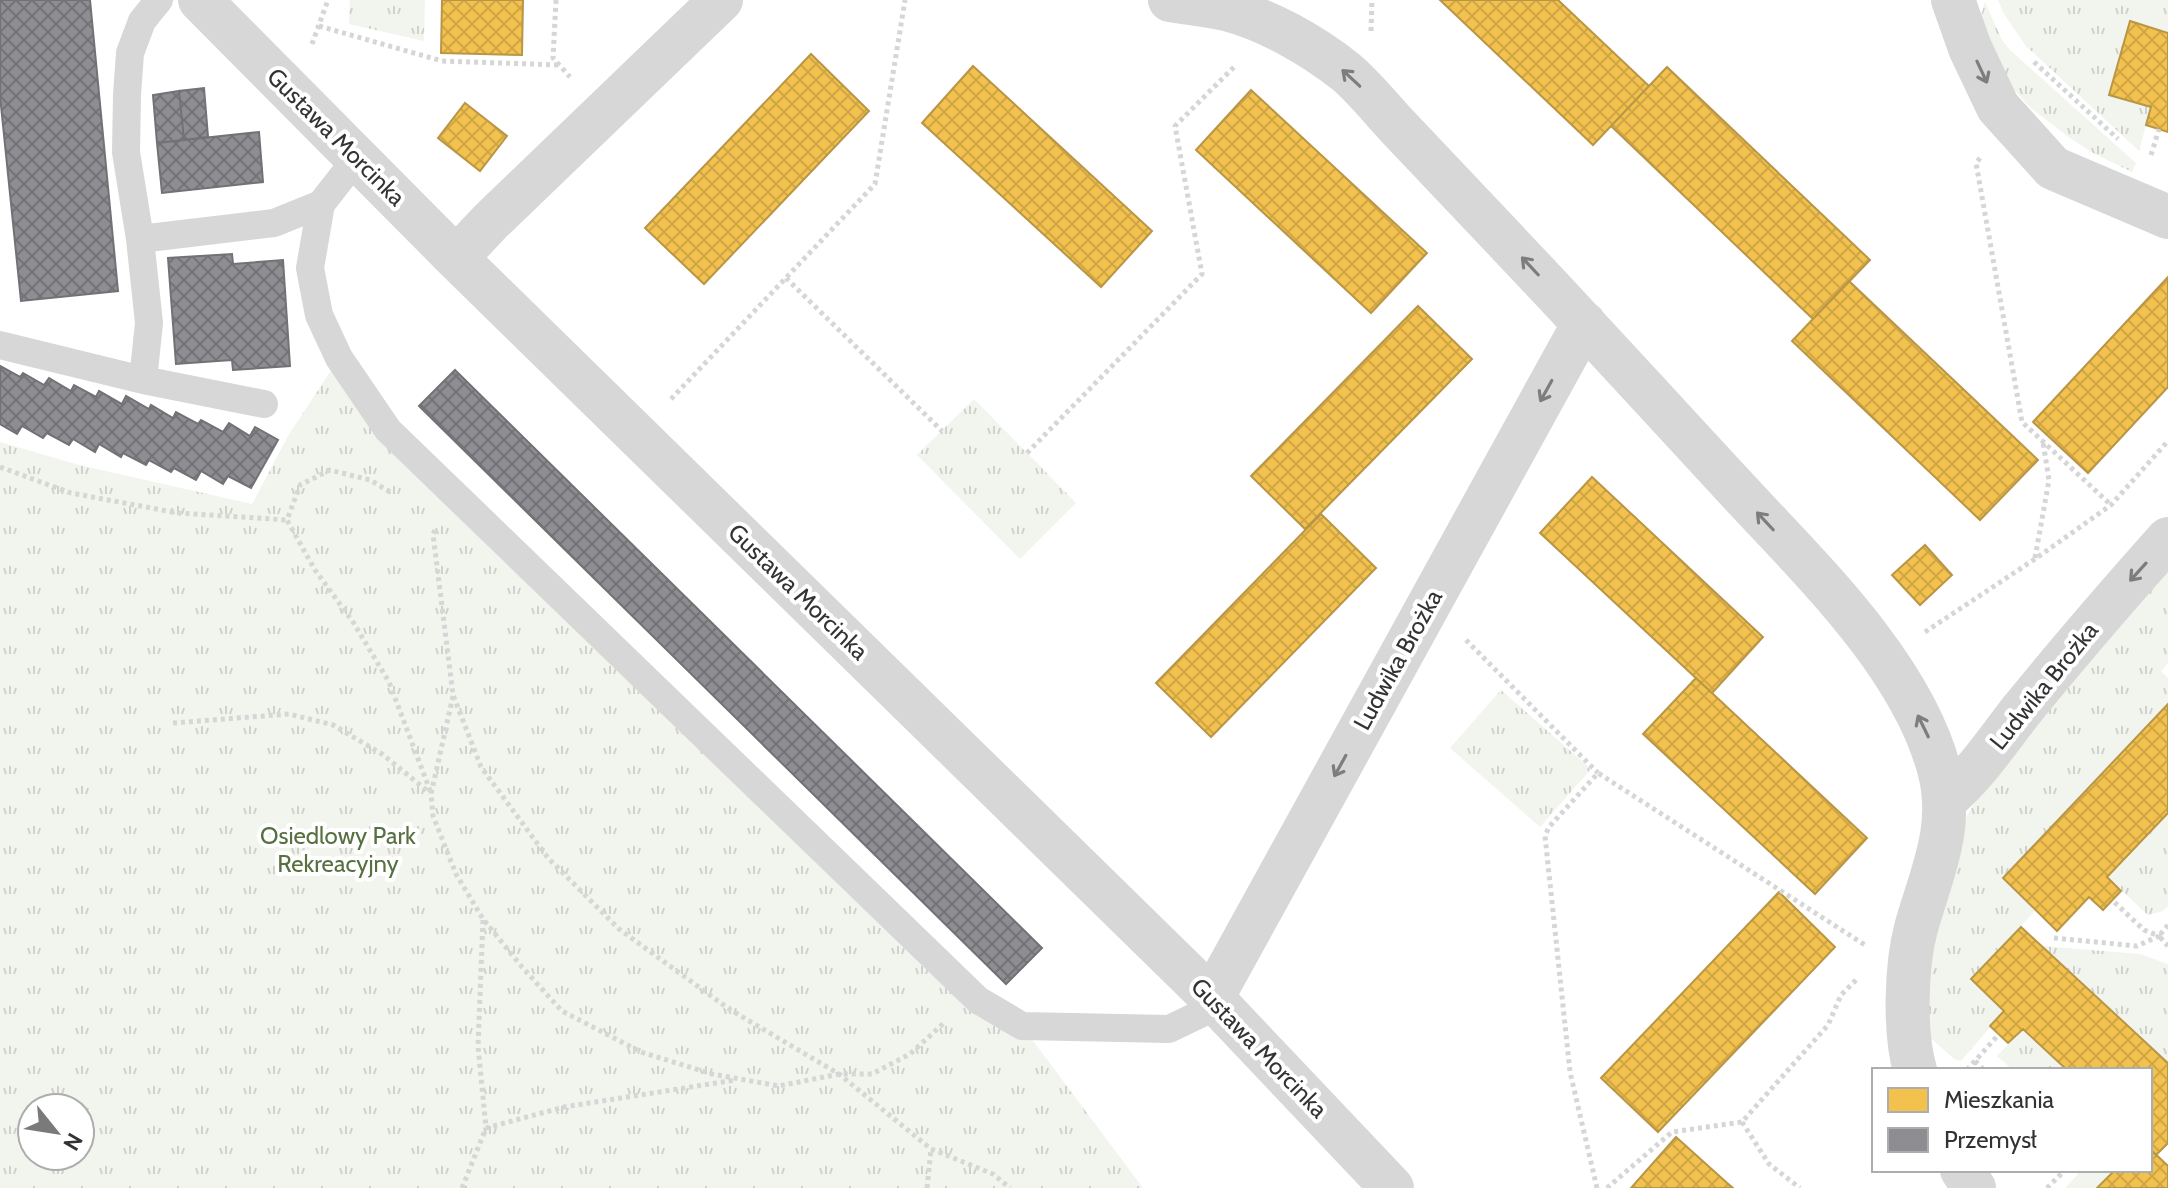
<svg xmlns="http://www.w3.org/2000/svg" width="2168" height="1188" font-family="Cabin,sans-serif">
  <style>
    .grass { fill: url(#grass-tufts); fill-rule: evenodd }
    .homes { fill: url(#homes-cross-hatch); stroke: #b99646; stroke-width: 2 }
    .industry { fill: url(#industry-cross-hatch); stroke: #727276; stroke-width: 2 }
    .lines { fill: none; stroke-linecap: round; stroke-linejoin: round }
    .path { stroke: #d6d6d6; stroke-width: 5; stroke-dasharray: 4 4; stroke-linecap: butt }
    .lane { stroke: #d7d7d7; stroke-width: 28 }
    .street { stroke: #d7d7d7; stroke-width: 44 }
    .oneway { stroke: #7d7d7d }
    .labels { text-anchor: middle; stroke-width: 8; stroke-linejoin: round; paint-order: stroke }
    .street-label { font-size: 24px; fill: #333; stroke: #fff }
    .park-label { font-size: 24px; fill: #56703f; stroke: #fff }
  </style>
  <defs>
    <pattern id="grass-tufts" width="24" height="20" patternUnits="userSpaceOnUse" patternTransform="scale(2)"><rect width="24" height="20" fill="#f1f5ed"/><path d="M3 7l-1-3M5 7V3M7 7l1-3M15 17l-1-3M17 17v-4M19 17l1-3" fill="none" stroke="#cfd2cc"/></pattern>
    <pattern id="homes-cross-hatch" width="8" height="8" patternUnits="userSpaceOnUse" patternTransform="scale(2)"><rect width="8" height="8" fill="#f2c14e"/><path d="M0 0l8 8M0 8l8-8" fill="none" stroke="#d0a645"/></pattern>
    <pattern id="industry-cross-hatch" width="8" height="8" patternUnits="userSpaceOnUse" patternTransform="scale(2)"><rect width="8" height="8" fill="#8d8d92"/><path d="M0 0l8 8M0 8l8-8" fill="none" stroke="#747478"/></pattern>
  </defs>
  <rect width="100%" height="100%" fill="#fff"/>
  <path class="grass" d="M 350,0 L 425,0 L 424,41 L 349,24 Z
    M 1998,0 L 2168,0 L 2168,33 L 2130,21 L 2109,95 L 2151,107 L 2139,151 L 2026,46 L 2004,14 Z
    M 1985,2 L 2002,40 L 2010,50 L 2136,163 L 2132,172 L 2093,153 L 2067,136 L 2031,108 L 2002,77 L 1980,19 Z
    M 339,358 L 388,430 L 1022,1026 L 1143,1188 L 0,1188 L 0,442 L 79,465 L 252,504 L 288,436 ZM 32,1108 L 80,1108 L 80,1156 L 32,1156 Z
    M 974,399 L 1076,503 L 1020,559 L 917,455 Z
    M 2168,558 L 2168,663 L 2161,671 L 2168,678 L 2168,704 L 2003,878 L 2036,910 L 1971,979 L 2004,1011 L 1961,1061 L 1954,1059 L 1924,1032 L 1920,1006 L 1957,834 L 1972,807 L 2068,676 Z
    M 1501,690 L 1591,769 L 1540,827 L 1450,748 Z
    M 2168,813 L 2168,906 L 2163,911 L 2148,915 L 2107,877 Z
    M 2042,946 L 2140,954 L 2168,964 L 2168,1063 Z
    M 2023,1029 L 2067,1070 L 2013,1070 L 1997,1056 Z
    M 2082,1170 L 2115,1170 L 2097,1188 L 2065,1188 Z"/>
  <path class="homes" d="M 442,0 L 523,0 L 522,55 L 441,53 Z
    M 1440,0 L 1558,0 L 1649,86 L 1593,145 Z
    M 2130,21 L 2168,33 L 2168,132 L 2146,125 L 2151,107 L 2109,95 Z
    M 811,54 L 869,111 L 704,284 L 645,228 Z
    M 973,66 L 1152,231 L 1101,287 L 922,123 Z
    M 1667,67 L 1870,260 L 1813,319 L 1611,126 Z
    M 1251,90 L 1427,253 L 1371,313 L 1196,150 Z
    M 465,103 L 507,136 L 480,171 L 438,138 Z
    M 2168,277 L 2168,387 L 2088,473 L 2033,422 Z
    M 1849,281 L 2038,460 L 1980,520 L 1792,341 Z
    M 1418,306 L 1472,359 L 1305,529 L 1251,476 Z
    M 1592,477 L 1763,637 L 1712,693 L 1540,533 Z
    M 1321,514 L 1376,568 L 1211,737 L 1156,683 Z
    M 1925,545 L 1952,575 L 1920,605 L 1892,575 Z
    M 1696,678 L 1867,838 L 1815,894 L 1643,734 Z
    M 2168,704 L 2168,813 L 2107,877 L 2121,891 L 2103,910 L 2089,897 L 2057,931 L 2003,878 Z
    M 1779,892 L 1835,947 L 1658,1132 L 1601,1078 Z
    M 2021,927 L 2168,1063 L 2168,1143 L 2156,1155 L 2150,1149 L 2150,1070 L 2067,1070 L 2023,1029 L 2008,1043 L 1990,1026 L 2004,1011 L 1971,979 Z
    M 1676,1137 L 1726,1182 L 1733,1188 L 1631,1188 Z
    M 2150,1149 L 2168,1166 L 2168,1188 L 2097,1188 L 2115,1170 L 2150,1170 Z"/>
  <path class="industry" d="M 0,0 L 90,0 L 118,291 L 21,301 L 0,96 Z
    M 204,88 L 208,137 L 184,140 L 179,91 Z
    M 179,91 L 184,140 L 157,143 L 153,95 Z
    M 259,132 L 263,182 L 162,193 L 157,143 Z
    M 232,254 L 233,264 L 283,260 L 290,366 L 233,370 L 232,360 L 176,364 L 168,258 Z
    M 0,366 L 20,377 L 23,373 L 44,385 L 49,378 L 71,391 L 74,385 L 96,397 L 99,391 L 122,404 L 126,396 L 149,409 L 151,405 L 173,418 L 176,412 L 198,424 L 201,420 L 223,432 L 229,423 L 250,436 L 255,427 L 278,440 L 251,488 L 228,476 L 223,484 L 201,471 L 196,480 L 174,468 L 171,472 L 149,460 L 146,465 L 123,453 L 121,457 L 99,444 L 95,452 L 73,439 L 69,445 L 47,433 L 43,438 L 22,426 L 17,434 L 0,424 Z
    M 455,370 L 1042,948 L 1006,984 L 419,406 Z"/>
  <g class="lines">
    <path class="path" d="M 556,0 L 553,58 L 570,77
      M 319,26 L 442,61 L 560,65
      M 1371,31 L 1372,0
      M 312,44 L 328,0
      M 2034,62 L 2118,139
      M 2151,155 L 2159,129
      M 1980,158 L 1976,163 L 2022,422 L 2111,505
      M 786,278 L 942,431
      M 671,399 L 875,184 L 905,0
      M 1027,453 L 1202,274 L 1175,126 L 1236,65
      M 0,467 L 71,493 L 178,513 L 287,520
      M 390,492 L 370,480 L 330,470 L 300,485 L 287,520 L 315,570 L 353,622 L 389,682 L 431,793
      M 435,530 L 433,534 L 453,695 L 481,767 L 548,858 L 619,929 L 729,1009 L 839,1074 L 931,1149 L 993,1174 L 1010,1188
      M 2035,558 L 2049,480 L 2043,442
      M 1925,632 L 2035,559 L 2111,505 L 2168,441
      M 1466,640 L 1598,773
      M 453,696 L 431,794 L 433,816 L 456,874 L 483,919 L 522,967 L 562,1011 L 641,1052 L 712,1074 L 779,1086 L 839,1074 L 872,1074 L 910,1054 L 945,1022
      M 173,723 L 289,714 L 333,725 L 382,754 L 430,793
      M 483,920 L 478,1046 L 486,1128 L 564,1107 L 735,1080
      M 2168,925 L 2159,936 L 2168,946
      M 2054,938 L 2137,946 L 2159,936 L 2144,930 L 2112,900
      M 1975,1061 L 1984,1070
      M 1967,1070 L 1999,1034
      M 1742,1122 L 1769,1164 L 1800,1188
      M 462,1188 L 486,1128
      M 927,1188 L 931,1149
      M 1597,1188 L 1570,1072 L 1545,836 L 1549,827 L 1598,773 L 1865,945
      M 1607,1188 L 1672,1132 L 1742,1122 L 1828,1025 L 1841,995 L 1858,978
      M 2047,1188 L 2065,1170"/>
    <path class="lane" d="M 357,158 L 321,204 L 310,268 L 319,315 L 339,358 L 388,430 L 978,1000 L 1022,1026 L 1169,1029 L 1219,1005
      M 140,239 L 274,223 L 321,204
      M 0,345 L 143,380 L 264,404
      M 143,380 L 149,323 L 140,239 L 126,152 L 127,95 L 130,53 L 142,21 L 159,0"/>
    <path class="street" d="M 200,0 L 456,258 L 1212,998 L 1392,1188
      M 1170,0 C 1189,3 1208,5 1226,9 C 1268,20 1312,45 1346,72 C 1365,88 1382,110 1400,129 C 1436,167 1472,205 1508,243 C 1583,322 1657,403 1731,483 C 1805,564 1910,661 1939,769 C 1955,827 1931,874 1916,928 C 1906,966 1904,1032 1915,1070
      M 1953,0 L 1970,48 L 1998,107 L 2053,168 L 2168,217
      M 456,258 L 491,221 L 721,0
      M 1945,800 C 1975,775 1996,743 2020,712 C 2068,653 2118,595 2168,539
      M 1212,998 L 1584,323
      M 1962,1170 L 1974,1188"/>
  </g>
  <defs><path id="oneway-shaft" d="M-6 0H5M1.5-3L5.5 0L1.5 3" fill="none" stroke-width="1.6" stroke-linecap="round" stroke-linejoin="round" transform="scale(2)"/></defs>
  <g class="oneway">
    <use href="#oneway-shaft" transform="translate(1982 72) rotate(65)"/>
    <use href="#oneway-shaft" transform="translate(1351 78) rotate(-137)"/>
    <use href="#oneway-shaft" transform="translate(1530 266) rotate(-133)"/>
    <use href="#oneway-shaft" transform="translate(1546 391) rotate(119)"/>
    <use href="#oneway-shaft" transform="translate(1765 521) rotate(-133)"/>
    <use href="#oneway-shaft" transform="translate(2138 572) rotate(132)"/>
    <use href="#oneway-shaft" transform="translate(1923 726) rotate(-116)"/>
    <use href="#oneway-shaft" transform="translate(1340 766) rotate(119)"/>
  </g>
  <g class="labels">
    <g class="street-label">
      <text transform="translate(336 137) rotate(45)" y="8">Gustawa Morcinka</text>
      <text transform="translate(798 592) rotate(44)" y="8">Gustawa Morcinka</text>
      <text transform="translate(1398 660) rotate(-61)" y="8">Ludwika Brożka</text>
      <text transform="translate(2044 686) rotate(-51)" y="8">Ludwika Brożka</text>
      <text transform="translate(1259 1048) rotate(46)" y="8">Gustawa Morcinka</text>
    </g>
    <g class="park-label">
      <text x="338" y="844">Osiedlowy Park<tspan x="338" dy="28">Rekreacyjny</tspan></text>
    </g>
  </g>
  <rect x="1872" y="1068" width="280" height="104" fill="#ffffff" stroke="#adadad" stroke-width="2"/>
  <rect x="1888" y="1088" width="40" height="24" fill="#f2c14e" stroke="#adadad" stroke-width="2"/>
  <text x="1944" y="1108" font-size="24" fill="#333333">Mieszkania</text>
  <rect x="1888" y="1128" width="40" height="24" fill="#8d8d92" stroke="#adadad" stroke-width="2"/>
  <text x="1944" y="1148" font-size="24" fill="#333333">Przemysł</text>
  <g transform="translate(56 1132) rotate(120)"><circle r="38" fill="#ffffff" stroke="#adadad" stroke-width="2"/>
  <path d="M0-6L14 30L0 20L-14 30Z" fill="#7a7a7a"/>
  <text y="-12" font-size="22" font-weight="bold" text-anchor="middle" fill="#333333">N</text>
  </g>
</svg>
